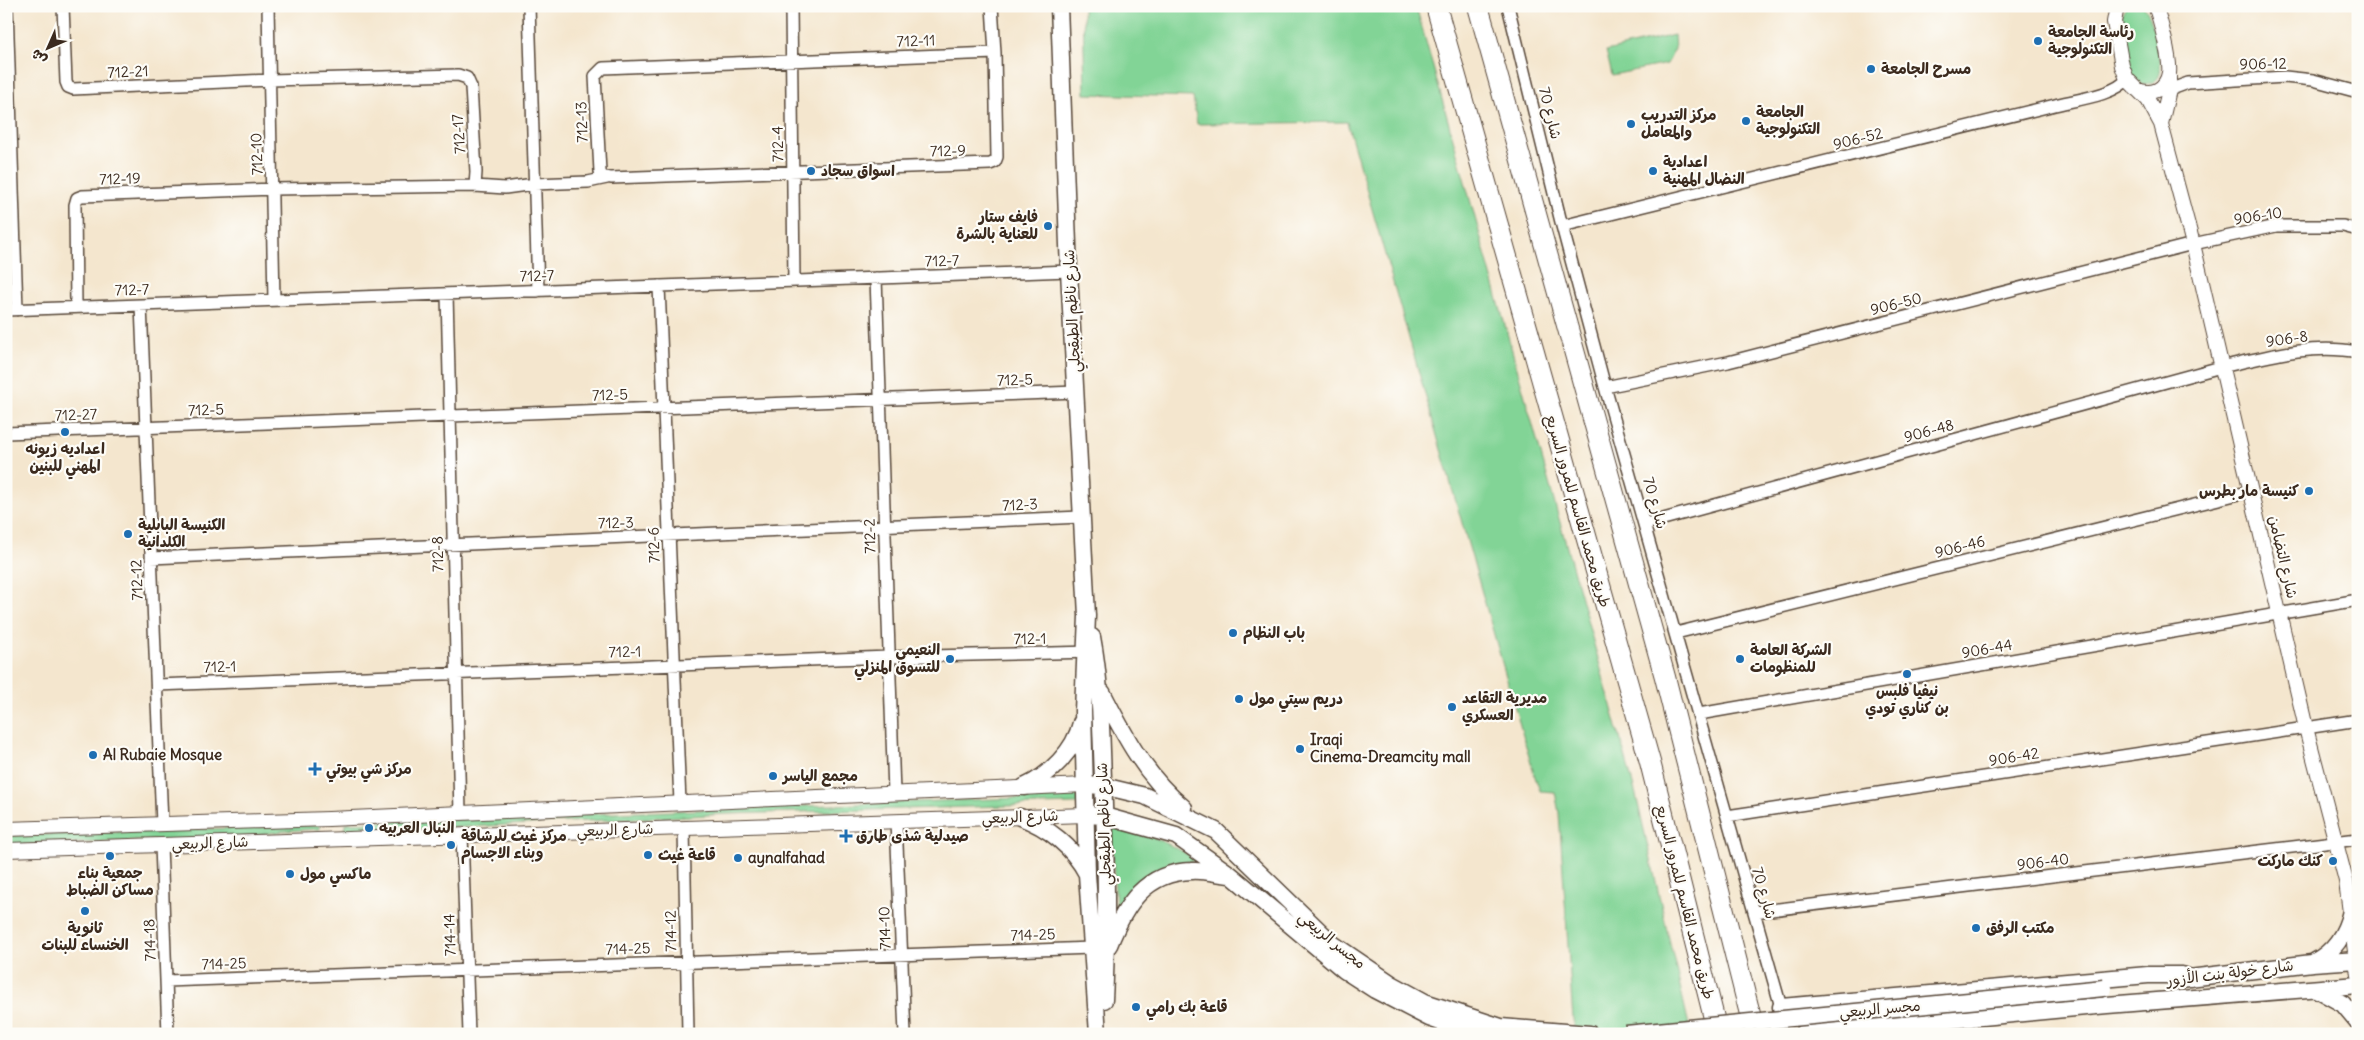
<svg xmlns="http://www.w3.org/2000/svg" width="2364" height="1040" font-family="Delius,'Playpen Sans Arabic',sans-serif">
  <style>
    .green { fill: #82d496; stroke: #5e7f5a }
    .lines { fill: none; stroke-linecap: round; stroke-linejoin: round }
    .secondary-tunnel { stroke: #cfc0ab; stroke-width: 16; stroke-dasharray: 16 8; stroke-linecap: butt }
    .minor-casing { stroke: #574638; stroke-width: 14 }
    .tertiary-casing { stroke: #574638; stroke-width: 16 }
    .secondary-casing { stroke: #574638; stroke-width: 19 }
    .motorway-casing { stroke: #574638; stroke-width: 22 }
    .minor { stroke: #fff; stroke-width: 11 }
    .tertiary { stroke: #fff; stroke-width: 14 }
    .secondary { stroke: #fff; stroke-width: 16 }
    .motorway { stroke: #fff; stroke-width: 20 }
    .secondary-bridge-casing { stroke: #574638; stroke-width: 19; stroke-linecap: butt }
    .secondary-bridge { stroke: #fff; stroke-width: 16 }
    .poi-dot { fill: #1f6fb2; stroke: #fdfcf7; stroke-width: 2 }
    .labels { text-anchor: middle; stroke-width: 4.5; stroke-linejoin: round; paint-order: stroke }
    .poi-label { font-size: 15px; font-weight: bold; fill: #3b2a1e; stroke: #fdfcf7; text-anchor: start }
    .street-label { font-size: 15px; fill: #3b2a1e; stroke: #fdfcf7 }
  </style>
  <rect width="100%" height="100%" fill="#fdfcf7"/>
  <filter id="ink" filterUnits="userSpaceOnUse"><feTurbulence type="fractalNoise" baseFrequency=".02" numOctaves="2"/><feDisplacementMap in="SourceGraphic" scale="10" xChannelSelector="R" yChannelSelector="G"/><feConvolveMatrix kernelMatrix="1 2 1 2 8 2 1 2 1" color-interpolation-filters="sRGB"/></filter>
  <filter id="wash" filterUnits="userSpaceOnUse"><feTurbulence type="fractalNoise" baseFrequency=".0096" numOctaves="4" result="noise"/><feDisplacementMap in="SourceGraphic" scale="20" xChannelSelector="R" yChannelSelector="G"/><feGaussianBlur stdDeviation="1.12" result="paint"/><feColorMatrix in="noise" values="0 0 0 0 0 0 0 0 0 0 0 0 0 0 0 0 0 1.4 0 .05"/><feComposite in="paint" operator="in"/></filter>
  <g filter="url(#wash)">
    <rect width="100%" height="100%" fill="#f4e6ce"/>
    <path class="green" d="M 1083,6 L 1416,6 L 1636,795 L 1691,1034 L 1577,1034 L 1573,1020 L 1559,813 L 1555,792 L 1540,791 L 1534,774 L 1347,122 L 1197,124 L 1193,97 L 1085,94 Z
      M 2127,6 L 2143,6 C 2152,13 2165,66 2159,76 C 2156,83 2149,84 2142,84 L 2131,76 C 2127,59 2112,18 2127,6 Z
      M 1674,35 L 1675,49 L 1667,64 L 1612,75 L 1606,51 Z
      M 1075,796 L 1078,797 L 1078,804 L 1075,804 L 728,814 L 347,833 L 344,828 L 346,823 Z
      M 320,825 L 320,829 L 284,831 L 238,838 L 6,845 L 6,836 Z
      M 1111,826 C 1143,832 1171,843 1198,861 C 1158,863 1139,874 1116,907 Z"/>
  </g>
  <g filter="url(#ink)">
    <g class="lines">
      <path class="secondary-tunnel" d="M 1783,1014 L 1787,1034"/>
      <g class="minor-casing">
        <path id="minor" d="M 7,6 L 17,310
          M 63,6 L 66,82 L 68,87 L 73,89 L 270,80 L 458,75 L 467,78 L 471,87 L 476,172 L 475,186 L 273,189 L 82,196 L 77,198 L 75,205 L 76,307
          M 268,6 L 274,300
          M 529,6 L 538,291
          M 791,6 L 794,281
          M 992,6 L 995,53 L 603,68 L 595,76 L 600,172 L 602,176 L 611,178 L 990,164 L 995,162 L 997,157 L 995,53
          M 1508,6 L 1562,226 L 1605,387 L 1781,1007
          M 2169,90 L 2188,83 L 2285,77 L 2313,80 L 2358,92
          M 475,186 L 505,188 L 534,184 L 588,182 L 607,178
          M 1562,226 L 2055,105 C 2074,100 2116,95 2127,79
          M 876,278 L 894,793
          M 659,286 L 680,803
          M 447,294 L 460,813
          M 141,305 L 162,824
          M 6,310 L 1069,271
          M 1605,387 L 1728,362 L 2193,244 L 2276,226 L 2343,226 L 2358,230
          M 6,433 L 1076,392
          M 1645,524 L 2221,367 C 2265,357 2312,343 2358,352
          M 151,558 L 1081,517
          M 1676,633 L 2251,491
          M 157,685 L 889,657 L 1093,652
          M 1699,714 L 2358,600
          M 1727,816 L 2358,720
          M 896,821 L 905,1034
          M 684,828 L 688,1034
          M 462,835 L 469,1034
          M 161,845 L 168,1034
          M 1754,912 L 2358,839
          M 166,981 L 1092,948"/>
      </g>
      <g class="tertiary-casing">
        <path id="tertiary" d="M 2117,6 L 2114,22 L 2122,66 L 2127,79 L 2148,100 L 2161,124 L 2193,244 L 2306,728 L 2346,881 L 2358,975
          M 2136,89 C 2151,96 2166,90 2169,73 C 2171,60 2160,18 2155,6
          M 2161,124 L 2169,90 L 2169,76
          M 6,829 L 329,819 L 1085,785
          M 6,850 L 1086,815"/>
      </g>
      <g class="secondary-casing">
        <path id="secondary" d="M 1059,6 L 1069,271 L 1087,616 L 1083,711 L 1087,874 L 1098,1034
          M 1092,637 C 1101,684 1101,731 1103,778 C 1106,852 1108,926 1104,1000
          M 1102,692 C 1124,735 1145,776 1184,808
          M 1085,785 L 1103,786 L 1145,796 L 1216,831 L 1333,944 L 1392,984 L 1425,1002 L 1501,1027 L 1590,1034
          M 1024,787 C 1049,776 1075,750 1081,723
          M 1086,815 L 1104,816 L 1176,836 L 1231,875 L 1344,970 L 1375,990 L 1429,1018 L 1474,1034
          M 1020,817 C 1048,827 1073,847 1087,874
          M 1109,945 C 1125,905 1145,872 1192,871 C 1204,870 1218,874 1230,875
          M 2314,962 C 2335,951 2346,934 2351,911
          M 2181,979 L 2312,963 L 2358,960
          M 2316,989 L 2343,1004 L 2358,1022
          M 1783,1014 L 1781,1007 L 2148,975 L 2182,975 L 2191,978
          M 1802,1034 L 2107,1005 L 2358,985"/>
      </g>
      <g class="motorway-casing">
        <path id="motorway" d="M 1436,6 L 1650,762 L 1714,1018
          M 1478,6 L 1665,677 L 1750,1014"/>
      </g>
      <use href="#minor" class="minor"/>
      <use href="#tertiary" class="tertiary"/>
      <use href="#secondary" class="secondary"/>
      <use href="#motorway" class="motorway"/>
      <g class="secondary-bridge-casing">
        <path id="secondary-bridge" d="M 1626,1034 L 2104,988"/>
      </g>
      <use href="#secondary-bridge" class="secondary-bridge"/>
    </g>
  </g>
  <g class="poi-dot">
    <circle cx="2038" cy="41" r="5"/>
    <circle cx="1871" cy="69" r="5"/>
    <circle cx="1746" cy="121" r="5"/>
    <circle cx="1631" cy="124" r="5"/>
    <circle cx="811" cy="171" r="5"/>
    <circle cx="1653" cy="171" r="5"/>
    <circle cx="1048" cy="226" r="5"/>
    <circle cx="65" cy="432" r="5"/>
    <circle cx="2309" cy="491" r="5"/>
    <circle cx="128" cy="534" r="5"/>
    <circle cx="1233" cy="633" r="5"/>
    <circle cx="950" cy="659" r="5"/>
    <circle cx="1740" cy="659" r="5"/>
    <circle cx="1907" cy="674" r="5"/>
    <circle cx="1239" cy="699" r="5"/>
    <circle cx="1452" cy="707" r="5"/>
    <circle cx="1300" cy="749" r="5"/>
    <circle cx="93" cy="755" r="5"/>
    <path d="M312.5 761.5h5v5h5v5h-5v5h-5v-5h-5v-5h5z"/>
    <circle cx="773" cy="776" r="5"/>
    <circle cx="369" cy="828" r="5"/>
    <path d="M843.5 828.5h5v5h5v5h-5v5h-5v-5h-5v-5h5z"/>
    <circle cx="451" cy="845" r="5"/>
    <circle cx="648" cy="855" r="5"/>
    <circle cx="110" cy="856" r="5"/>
    <circle cx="738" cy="858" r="5"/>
    <circle cx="2333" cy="861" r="5"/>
    <circle cx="290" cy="874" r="5"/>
    <circle cx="85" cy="911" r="5"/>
    <circle cx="1976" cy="928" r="5"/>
    <circle cx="1136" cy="1007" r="5"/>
  </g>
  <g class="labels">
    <g class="poi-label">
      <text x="2048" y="37">رئاسة الجامعة<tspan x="2048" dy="17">التكنولوجية</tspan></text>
      <text x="1881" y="74">مسرح الجامعة</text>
      <text x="1756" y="117">الجامعة<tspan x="1756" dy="17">التكنولوجية</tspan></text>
      <text x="1641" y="120">مركز التدريب<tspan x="1641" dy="17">والمعامل</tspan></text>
      <text x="1663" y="167">اعدادية<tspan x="1663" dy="17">النضال المهنية</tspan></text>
      <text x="821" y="176">اسواق سجاد</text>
      <text x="1038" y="222" text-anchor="end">فايف ستار<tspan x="1038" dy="17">للعناية بالشرة</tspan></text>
      <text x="65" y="454" text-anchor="middle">اعداديه زيونه<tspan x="65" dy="17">المهني للبنين</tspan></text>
      <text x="2299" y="496" text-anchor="end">كنيسة مار بطرس</text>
      <text x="138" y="530">الكنيسة البابلية<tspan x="138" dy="17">الكلدانية</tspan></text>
      <text x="1243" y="638">باب النظام</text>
      <text x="940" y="655" text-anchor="end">النعيمي<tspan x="940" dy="17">للتسوق المنزلي</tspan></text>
      <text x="1750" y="655">الشركة العامة<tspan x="1750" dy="17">للمنظومات</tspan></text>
      <text x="1907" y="696" text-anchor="middle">نيفيا فلبس<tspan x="1907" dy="17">بن كناري تودي</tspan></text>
      <text x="1462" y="703">مديرية التقاعد<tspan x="1462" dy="17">العسكري</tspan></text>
      <text x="1249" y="704">دريم سيتي مول</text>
      <text x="1310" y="745">Iraqi<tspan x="1310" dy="17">Cinema-Dreamcity mall</tspan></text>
      <text x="103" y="760">Al Rubaie Mosque</text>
      <text x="326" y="774">مركز شي بيوتي</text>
      <text x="783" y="781">مجمع الياسر</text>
      <text x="379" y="833">النبال العربيه</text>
      <text x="461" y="841">مركز غيث للرشاقة<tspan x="461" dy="17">وبناء الاجسام</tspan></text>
      <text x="856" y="841">صيدلية شذى طارق</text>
      <text x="658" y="860">قاعة غيث</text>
      <text x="748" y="863">aynalfahad</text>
      <text x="2323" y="866" text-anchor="end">كنك ماركت</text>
      <text x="110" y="878" text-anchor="middle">جمعية بناء<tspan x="110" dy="17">مساكن الضباط</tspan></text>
      <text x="300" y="879">ماكسي مول</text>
      <text x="85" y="933" text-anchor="middle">ثانوية<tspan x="85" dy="17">الخنساء للبنات</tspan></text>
      <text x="1986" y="933">مكتب الرفق</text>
      <text x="1146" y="1012">قاعة بك رامي</text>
    </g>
    <g class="street-label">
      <text transform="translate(916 41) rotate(-2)" y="5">712-11</text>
      <text transform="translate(2263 64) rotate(-1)" y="5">906-12</text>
      <text transform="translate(128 72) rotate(-3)" y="5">712-21</text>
      <text transform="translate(1550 113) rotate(76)" y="5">شارع 70</text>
      <text transform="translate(582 122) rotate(-92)" y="5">712-13</text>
      <text transform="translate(459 134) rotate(-94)" y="5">712-17</text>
      <text transform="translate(1858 139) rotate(-14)" y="5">906-52</text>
      <text transform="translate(778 144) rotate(-91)" y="5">712-4</text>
      <text transform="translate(948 151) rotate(-2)" y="5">712-9</text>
      <text transform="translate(257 154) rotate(-92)" y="5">712-10</text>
      <text transform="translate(120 179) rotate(-2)" y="5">712-19</text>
      <text transform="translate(2258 216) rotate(-9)" y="5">906-10</text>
      <text transform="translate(942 261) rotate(-2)" y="5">712-7</text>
      <text transform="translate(537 276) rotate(-2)" y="5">712-7</text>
      <text transform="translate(132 290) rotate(-2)" y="5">712-7</text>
      <text transform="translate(1896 304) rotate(-14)" y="5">906-50</text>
      <text transform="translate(1072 311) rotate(-93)" y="5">شارع ناظم الطبقجلي</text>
      <text transform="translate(2287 339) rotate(-8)" y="5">906-8</text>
      <text transform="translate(1015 380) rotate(-2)" y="5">712-5</text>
      <text transform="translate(610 395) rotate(-2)" y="5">712-5</text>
      <text transform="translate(206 410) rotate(-2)" y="5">712-5</text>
      <text transform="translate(76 415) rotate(-2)" y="5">712-27</text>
      <text transform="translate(1929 431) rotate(-15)" y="5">906-48</text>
      <text transform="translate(1655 503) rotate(74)" y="5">شارع 70</text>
      <text transform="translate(1020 505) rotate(-3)" y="5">712-3</text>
      <text transform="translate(1578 511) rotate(74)" y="5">طريق محمد القاسم للمرور السريع</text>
      <text transform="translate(616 523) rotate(-2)" y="5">712-3</text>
      <text transform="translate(870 536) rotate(-92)" y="5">712-2</text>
      <text transform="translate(654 545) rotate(-92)" y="5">712-6</text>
      <text transform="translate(1960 547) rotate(-14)" y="5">906-46</text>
      <text transform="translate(438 554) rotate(-91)" y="5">712-8</text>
      <text transform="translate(2283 557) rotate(77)" y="5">شارع التضامن</text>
      <text transform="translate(137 580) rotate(-92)" y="5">712-12</text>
      <text transform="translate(1030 639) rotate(-1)" y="5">712-1</text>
      <text transform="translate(1987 649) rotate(-10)" y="5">906-44</text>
      <text transform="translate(625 652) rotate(-2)" y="5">712-1</text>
      <text transform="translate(220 667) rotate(-2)" y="5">712-1</text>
      <text transform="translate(2014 757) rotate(-9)" y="5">906-42</text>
      <text transform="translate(1020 817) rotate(-2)" y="5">شارع الربيعي</text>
      <text transform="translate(1104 824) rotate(-92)" y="5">شارع ناظم الطبقجلي</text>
      <text transform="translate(615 830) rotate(-2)" y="5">شارع الربيعي</text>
      <text transform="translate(210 843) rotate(-2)" y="5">شارع الربيعي</text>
      <text transform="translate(2043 862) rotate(-7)" y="5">906-40</text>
      <text transform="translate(1764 893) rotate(74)" y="5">شارع 70</text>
      <text transform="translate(1685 902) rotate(76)" y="5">طريق محمد القاسم للمرور السريع</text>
      <text transform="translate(885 928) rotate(-92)" y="5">714-10</text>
      <text transform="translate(671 931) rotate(-91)" y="5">714-12</text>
      <text transform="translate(450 935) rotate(-92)" y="5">714-14</text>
      <text transform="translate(1033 935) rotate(-2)" y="5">714-25</text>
      <text transform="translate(150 940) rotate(-92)" y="5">714-18</text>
      <text transform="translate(1332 940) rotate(39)" y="5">مجسر الربيعي</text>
      <text transform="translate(628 949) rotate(-2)" y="5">714-25</text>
      <text transform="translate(224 964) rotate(-2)" y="5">714-25</text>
      <text transform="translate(2230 973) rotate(-7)" y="5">شارع خولة بنت الأزور</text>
      <text transform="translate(1880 1009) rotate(-5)" y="5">مجسر الربيعي</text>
    </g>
  </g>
  <rect width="2364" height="1040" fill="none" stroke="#fdfcf7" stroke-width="25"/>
  <g transform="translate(48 48) rotate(225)" stroke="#fdfcf7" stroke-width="4" paint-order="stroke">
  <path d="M0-4L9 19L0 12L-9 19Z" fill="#3b2a1e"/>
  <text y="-8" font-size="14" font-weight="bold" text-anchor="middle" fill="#3b2a1e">ش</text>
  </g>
</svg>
